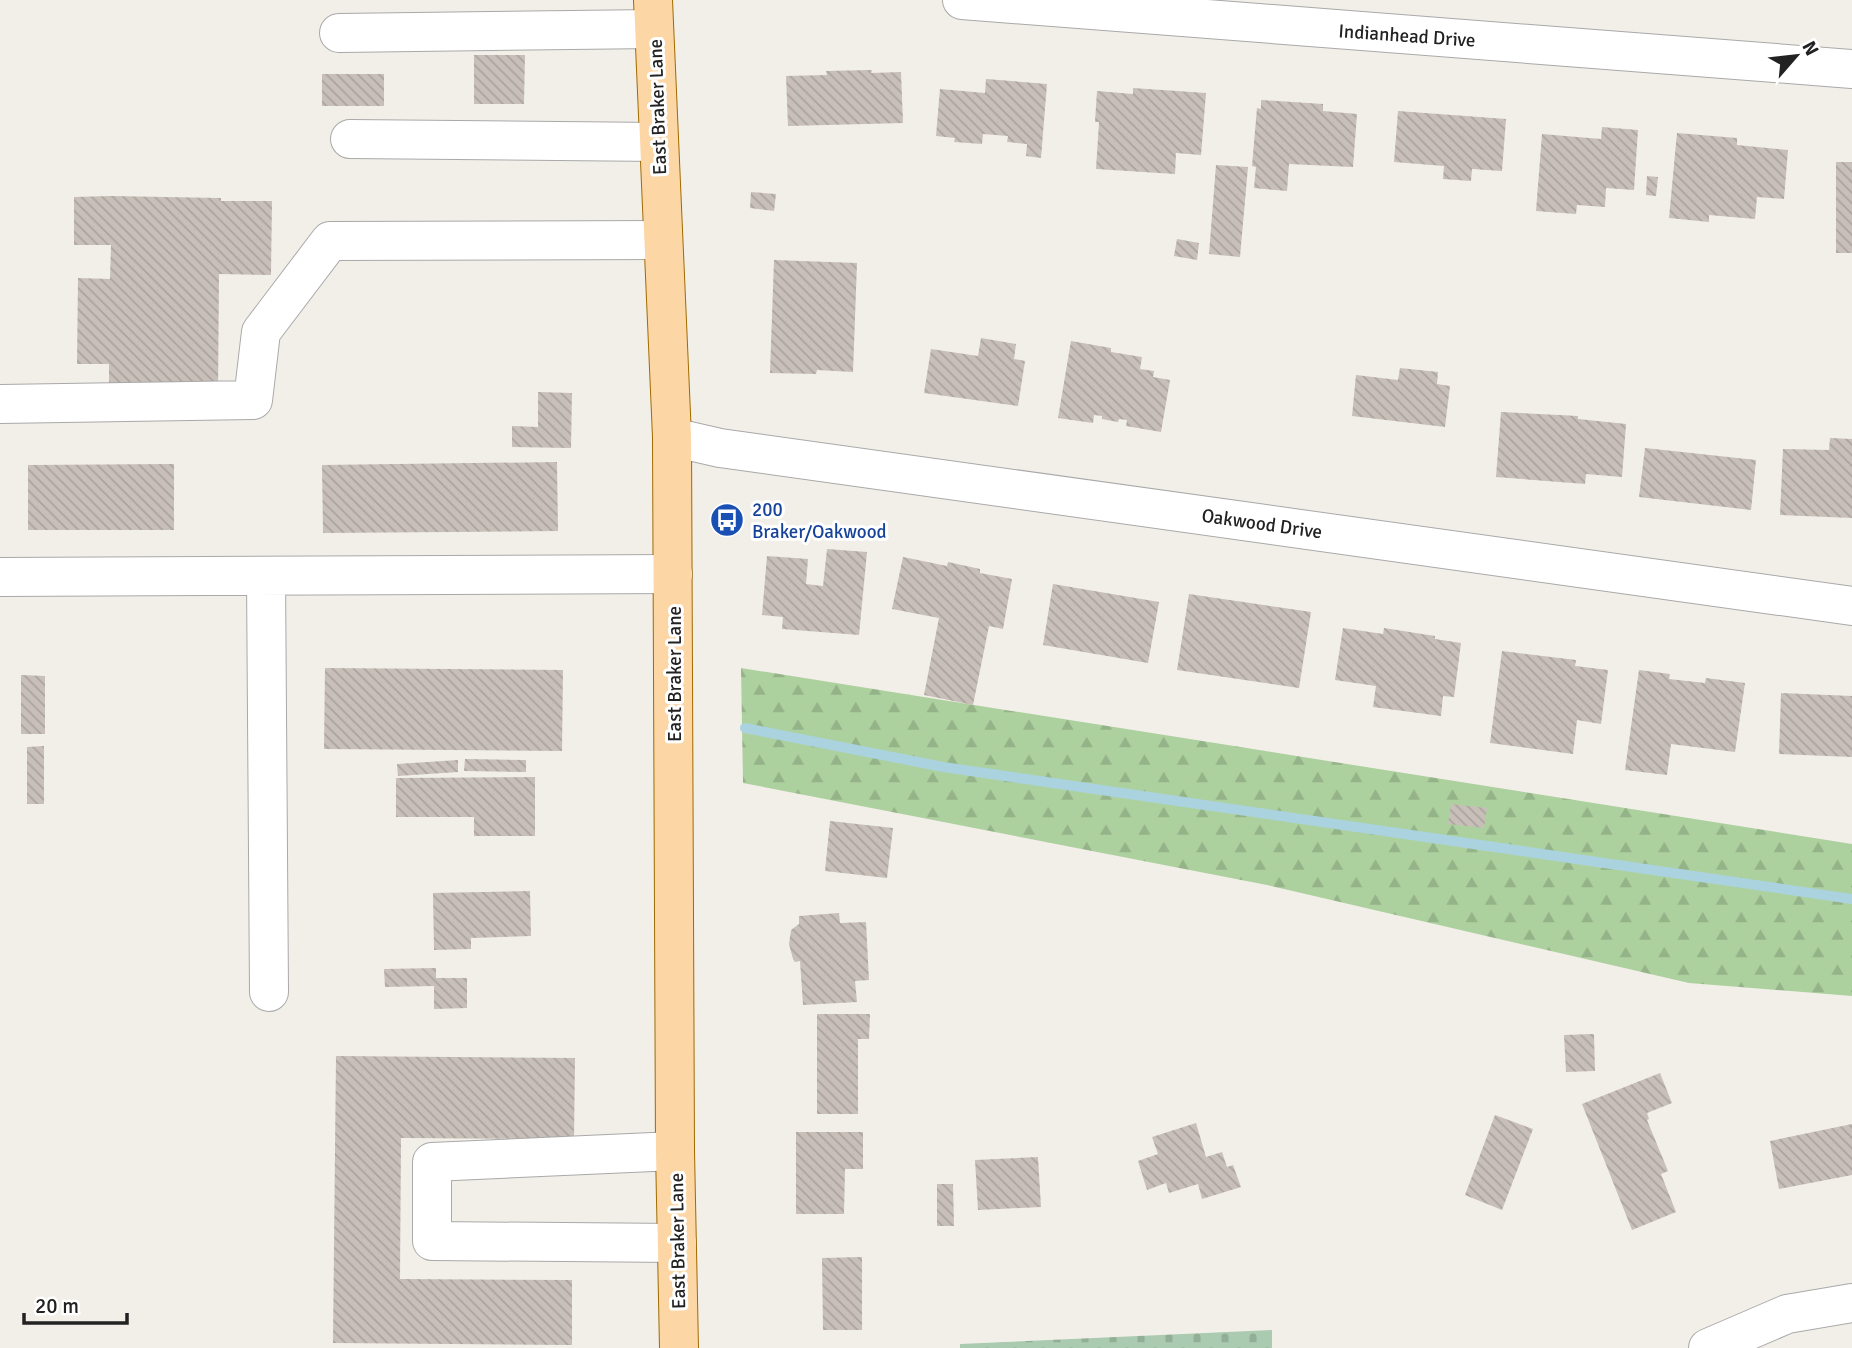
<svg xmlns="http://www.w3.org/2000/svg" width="1852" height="1348" font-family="Signika,sans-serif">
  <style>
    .forest { fill: url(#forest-firs) }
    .cemetery { fill: url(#cemetery-stones) }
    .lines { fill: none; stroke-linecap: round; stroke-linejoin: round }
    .stream { stroke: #aad3df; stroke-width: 10 }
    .building { fill: url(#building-back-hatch) }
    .minor-casing { stroke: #a9a9a9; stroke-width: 40 }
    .major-casing { stroke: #a06b00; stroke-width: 40 }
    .minor { stroke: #fff; stroke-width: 38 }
    .major { stroke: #fcd6a4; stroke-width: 38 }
    .labels { text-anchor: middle; stroke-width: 6; stroke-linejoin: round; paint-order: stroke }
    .street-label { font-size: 19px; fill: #222; stroke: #fff }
    .transit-label { font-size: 19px; fill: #164399; stroke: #fff; text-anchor: start }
  </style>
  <defs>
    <pattern id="forest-firs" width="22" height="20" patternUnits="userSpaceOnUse" patternTransform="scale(1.75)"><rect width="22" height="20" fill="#add19e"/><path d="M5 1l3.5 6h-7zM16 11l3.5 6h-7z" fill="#95b388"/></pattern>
    <pattern id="cemetery-stones" width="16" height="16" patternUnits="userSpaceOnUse" patternTransform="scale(1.75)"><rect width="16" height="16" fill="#aacbaf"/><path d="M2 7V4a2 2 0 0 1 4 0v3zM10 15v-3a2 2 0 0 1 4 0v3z" fill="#92ae96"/></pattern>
    <pattern id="building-back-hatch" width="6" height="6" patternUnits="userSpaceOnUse" patternTransform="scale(1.75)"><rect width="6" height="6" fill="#c7bfb8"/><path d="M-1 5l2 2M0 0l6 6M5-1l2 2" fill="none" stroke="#aba49e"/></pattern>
  </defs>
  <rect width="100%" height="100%" fill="#f2efe9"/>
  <path class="forest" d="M 741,668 L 1852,844 L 1852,996 L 1689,983 L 1267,885 L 743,783 Z"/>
  <path class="cemetery" d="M 1272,1330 L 1272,1348 L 960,1348 L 960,1344 Z"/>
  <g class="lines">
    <path class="stream" d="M 745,728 L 943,767 L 1852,899"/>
  </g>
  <path class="building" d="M 474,55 L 525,55 L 524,104 L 474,104 Z
    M 872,70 L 871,73 L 901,72 L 903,123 L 788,126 L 786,76 L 827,75 L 826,71 Z
    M 322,74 L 384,74 L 384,106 L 322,106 Z
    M 986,79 L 1047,84 L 1041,158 L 1026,156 L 1027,144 L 1007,142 L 1008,136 L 983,134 L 982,144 L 954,142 L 955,138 L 936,136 L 940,89 L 985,93 Z
    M 1133,88 L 1206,93 L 1201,155 L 1176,153 L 1175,174 L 1096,169 L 1099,122 L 1095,122 L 1097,91 L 1133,94 Z
    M 1261,100 L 1323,104 L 1323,111 L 1357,114 L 1353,167 L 1289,164 L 1287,191 L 1254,188 L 1256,167 L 1252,166 L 1257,108 L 1261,109 Z
    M 1398,111 L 1506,119 L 1502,171 L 1472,169 L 1471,181 L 1443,179 L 1444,166 L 1394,162 Z
    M 1602,127 L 1638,130 L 1634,190 L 1606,188 L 1605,207 L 1577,205 L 1576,214 L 1536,211 L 1542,134 L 1601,139 Z
    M 1677,133 L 1737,138 L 1737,145 L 1788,150 L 1784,199 L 1757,197 L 1755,219 L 1709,215 L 1709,222 L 1669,218 Z
    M 1836,162 L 1852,162 L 1852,253 L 1836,253 Z
    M 1216,165 L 1248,167 L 1240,257 L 1209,254 Z
    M 1647,176 L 1658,177 L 1656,196 L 1646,195 Z
    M 751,192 L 776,194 L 774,211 L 750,208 Z
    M 111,196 L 221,198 L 221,201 L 272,201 L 271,275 L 219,274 L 218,394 L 109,393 L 109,364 L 77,364 L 78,278 L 110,279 L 111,245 L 74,245 L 74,197 Z
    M 1177,239 L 1199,243 L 1197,260 L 1174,256 Z
    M 774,260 L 857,263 L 853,372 L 817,370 L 816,374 L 770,373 Z
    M 981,338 L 1016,344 L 1014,359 L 1025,361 L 1018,406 L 924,393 L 931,349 L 978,356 Z
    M 1071,341 L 1111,348 L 1111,352 L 1142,357 L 1140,369 L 1154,371 L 1153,377 L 1170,380 L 1161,432 L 1126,426 L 1127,420 L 1119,419 L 1118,422 L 1102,419 L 1102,416 L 1094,415 L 1093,423 L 1058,418 Z
    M 1400,368 L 1438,372 L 1437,384 L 1450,386 L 1445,427 L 1352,416 L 1356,375 L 1398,380 Z
    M 538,392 L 572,393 L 571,448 L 512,447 L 512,426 L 538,427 Z
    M 1501,412 L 1578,416 L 1578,419 L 1626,424 L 1622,477 L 1586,474 L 1585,484 L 1496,477 Z
    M 1830,438 L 1852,439 L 1852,518 L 1780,515 L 1783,449 L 1829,450 Z
    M 1645,448 L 1756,460 L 1751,510 L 1639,497 Z
    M 557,462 L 558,531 L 323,533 L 322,465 Z
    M 174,464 L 174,530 L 28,530 L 28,465 Z
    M 827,549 L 867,552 L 859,635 L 782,629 L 783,617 L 762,615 L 767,556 L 808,559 L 806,584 L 823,586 Z
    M 903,557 L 947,566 L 948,562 L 980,569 L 980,573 L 1012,579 L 1003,629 L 989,626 L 973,705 L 924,695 L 939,618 L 892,609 Z
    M 1053,584 L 1159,602 L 1148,663 L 1043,645 Z
    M 1189,594 L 1311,612 L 1299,688 L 1177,670 Z
    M 1343,628 L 1383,634 L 1384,628 L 1435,636 L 1435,639 L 1461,643 L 1454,697 L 1443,696 L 1441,716 L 1373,707 L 1376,686 L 1335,680 Z
    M 1502,651 L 1576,660 L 1575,666 L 1608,670 L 1601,724 L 1577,720 L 1573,754 L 1490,743 Z
    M 325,668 L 563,670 L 562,751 L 324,749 Z
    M 1639,670 L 1670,674 L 1669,679 L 1705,683 L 1706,678 L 1745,683 L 1735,752 L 1671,744 L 1667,775 L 1625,770 Z
    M 21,675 L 45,676 L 45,734 L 21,734 Z
    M 1781,693 L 1852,696 L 1852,757 L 1779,754 Z
    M 44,746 L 44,804 L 27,804 L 27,747 Z
    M 465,759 L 526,760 L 526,772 L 464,771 Z
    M 458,760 L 458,772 L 398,776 L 397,764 Z
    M 535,777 L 535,836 L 474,836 L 474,817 L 396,817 L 396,778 Z
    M 1451,804 L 1487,808 L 1484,828 L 1448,824 Z
    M 830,821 L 893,828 L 887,878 L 825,871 Z
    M 530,891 L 531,936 L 471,938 L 471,949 L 434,950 L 433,893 Z
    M 839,913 L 840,923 L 866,922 L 869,980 L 855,981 L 857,1002 L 803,1005 L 800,961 L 795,962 L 793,959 L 789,944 L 791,930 L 799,924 L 799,916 Z
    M 436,968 L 436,978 L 467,978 L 467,1008 L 434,1009 L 434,986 L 385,987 L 384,969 Z
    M 817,1014 L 870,1014 L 869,1039 L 858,1039 L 858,1114 L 817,1114 Z
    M 1594,1034 L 1595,1071 L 1566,1072 L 1564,1035 Z
    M 336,1056 L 575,1058 L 574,1139 L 401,1138 L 400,1279 L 572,1280 L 572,1345 L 333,1343 Z
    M 1660,1073 L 1672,1103 L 1647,1113 L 1649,1119 L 1647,1120 L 1668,1171 L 1661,1174 L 1676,1212 L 1632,1230 L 1582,1104 Z
    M 1495,1115 L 1533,1129 L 1502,1210 L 1465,1195 Z
    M 1196,1123 L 1206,1157 L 1222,1152 L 1227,1167 L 1233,1165 L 1241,1187 L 1202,1199 L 1198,1184 L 1169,1193 L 1166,1183 L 1147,1190 L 1138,1161 L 1158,1154 L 1152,1137 Z
    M 1852,1124 L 1852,1175 L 1779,1189 L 1770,1141 Z
    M 796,1132 L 863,1132 L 863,1169 L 845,1169 L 844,1214 L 796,1214 Z
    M 1038,1157 L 1041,1207 L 978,1210 L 975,1160 Z
    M 937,1184 L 953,1184 L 954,1226 L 937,1226 Z
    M 862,1257 L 862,1330 L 823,1330 L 822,1258 Z"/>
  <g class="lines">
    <g class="minor-casing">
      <path id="minor" d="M 962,0 L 1852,69
        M 339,33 L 654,29
        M 350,139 L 659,142
        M 0,404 L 253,400 L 261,332 L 330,241 L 663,240
        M 672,437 L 720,448 L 1852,606
        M 266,576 L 269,992
        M 0,577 L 673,574
        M 675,1151 L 432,1162 L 432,1241 L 677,1243
        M 1708,1348 L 1787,1314 L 1852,1303"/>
    </g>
    <g class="major-casing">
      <path id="major" d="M 653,0 L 672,437 L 675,1151 L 679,1348"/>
    </g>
    <use href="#minor" class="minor"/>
    <use href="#major" class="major"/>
  </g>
  <defs>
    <g id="bus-disc" transform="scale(1.75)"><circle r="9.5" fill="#1a4fb4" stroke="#fff"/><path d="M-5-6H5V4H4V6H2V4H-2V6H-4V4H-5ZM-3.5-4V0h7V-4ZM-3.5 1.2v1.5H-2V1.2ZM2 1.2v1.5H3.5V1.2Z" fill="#fff"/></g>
  </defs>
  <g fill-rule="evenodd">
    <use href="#bus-disc" x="727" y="520"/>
  </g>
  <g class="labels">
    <g class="street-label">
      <text transform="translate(1407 35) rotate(4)" y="7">Indianhead Drive</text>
      <text transform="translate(657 107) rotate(-92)" y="7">East Braker Lane</text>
      <text transform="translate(1262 523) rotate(8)" y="7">Oakwood Drive</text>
      <text transform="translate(674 674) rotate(-90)" y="7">East Braker Lane</text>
      <text transform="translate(677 1241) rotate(-91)" y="7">East Braker Lane</text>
    </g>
    <g class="transit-label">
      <text x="752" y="516">200<tspan x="752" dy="22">Braker/Oakwood</tspan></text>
    </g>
  </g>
  <g transform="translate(1796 56) rotate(62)" stroke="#ffffff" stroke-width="5" paint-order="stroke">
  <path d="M0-5L12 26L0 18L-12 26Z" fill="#222222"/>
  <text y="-10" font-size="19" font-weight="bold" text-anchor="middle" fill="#222222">N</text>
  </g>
  <path d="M24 1313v10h103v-10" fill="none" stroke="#222222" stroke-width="3.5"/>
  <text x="35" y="1313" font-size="21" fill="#222222" stroke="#ffffff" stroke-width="5" paint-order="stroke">20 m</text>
</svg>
